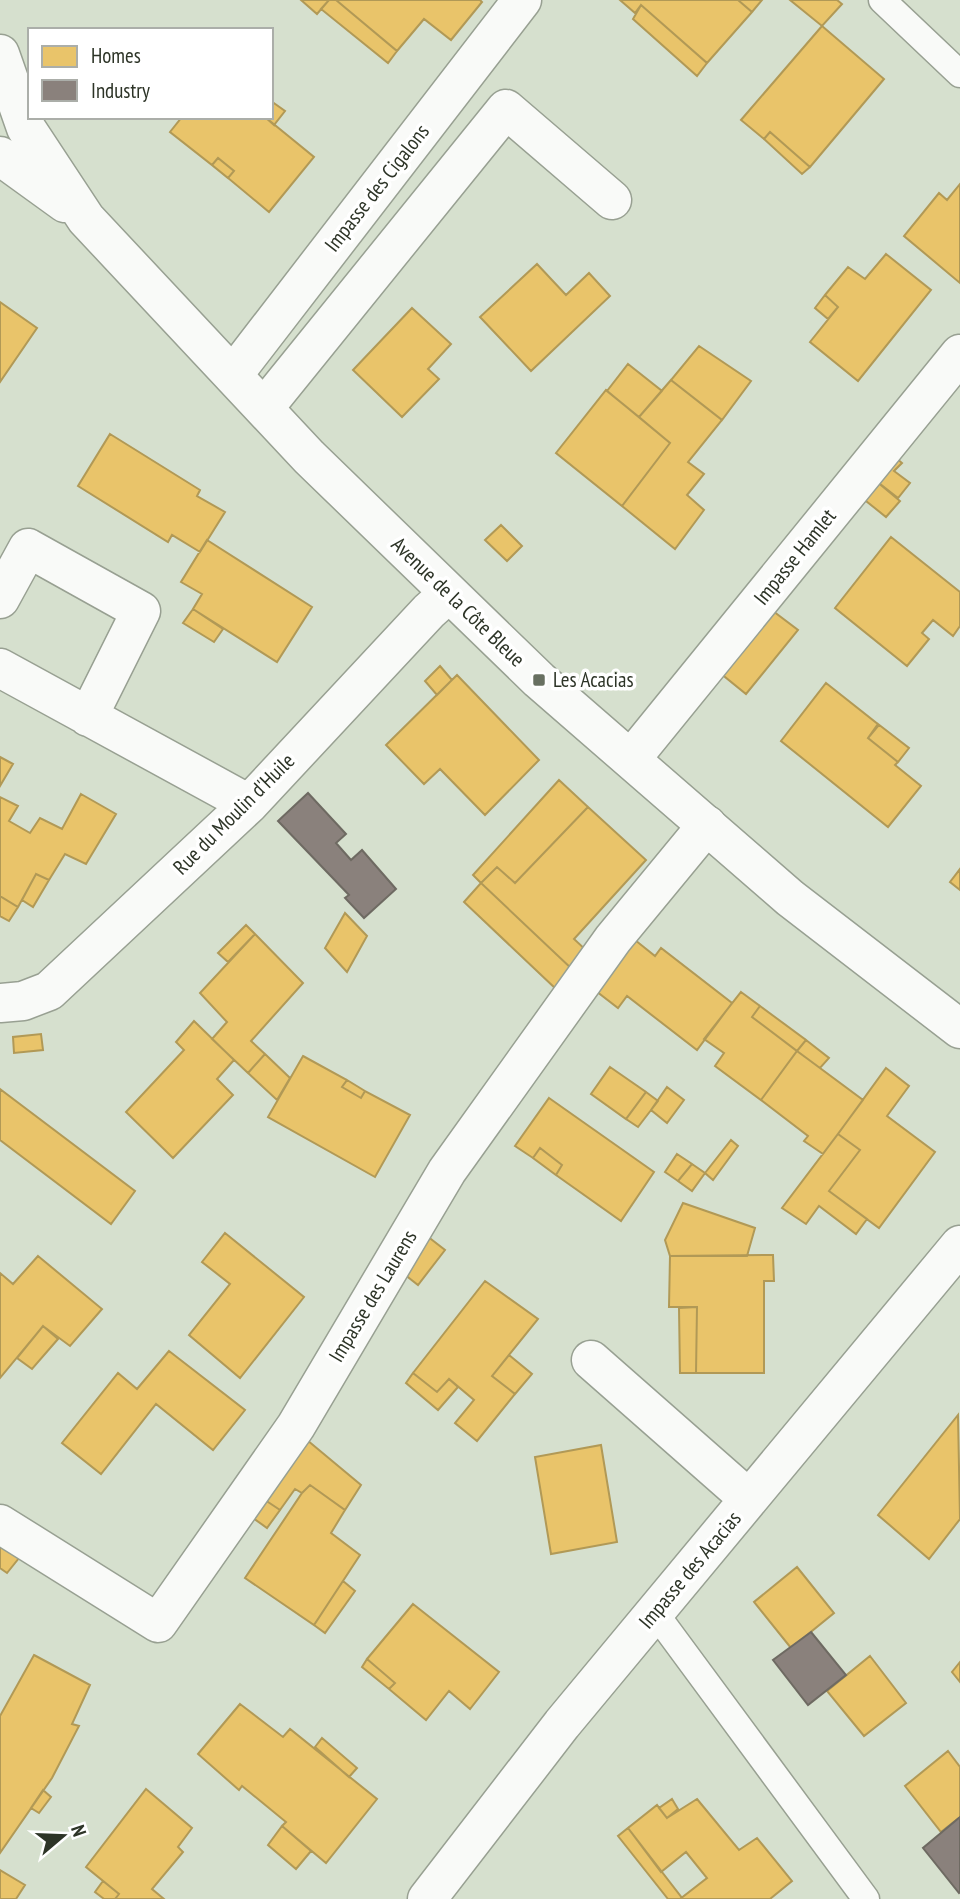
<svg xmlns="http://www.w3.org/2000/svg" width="960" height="1899" font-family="'PT Sans Narrow',sans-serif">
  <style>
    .homes { fill: #e9c46a; stroke: #b19956; stroke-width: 2 }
    .industry { fill: #8a817c; stroke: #6e6a62; stroke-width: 2 }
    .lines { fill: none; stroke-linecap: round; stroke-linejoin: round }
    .service-casing { stroke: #98a092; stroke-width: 29 }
    .minor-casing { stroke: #98a092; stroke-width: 41 }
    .tertiary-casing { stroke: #98a092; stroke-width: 41 }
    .service { stroke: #f9faf8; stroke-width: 26 }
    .minor { stroke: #f9faf8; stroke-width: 38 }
    .tertiary { stroke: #f9faf8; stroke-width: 38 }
    .poi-dot { fill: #687061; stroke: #fff; stroke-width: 2.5 }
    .labels { text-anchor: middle; stroke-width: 7; stroke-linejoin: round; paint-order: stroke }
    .street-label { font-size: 21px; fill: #2d3427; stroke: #fff }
    .poi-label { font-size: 21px; fill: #2d3427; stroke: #fff; text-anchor: start }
  </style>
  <rect width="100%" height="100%" fill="#d6e0ce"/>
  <path class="homes" d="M 301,0 L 329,0 L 317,14 Z
    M 329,0 L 336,0 L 397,51 L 388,63 L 321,9 Z
    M 336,0 L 480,0 L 482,2 L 451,40 L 424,19 L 397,51 Z
    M 620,0 L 738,0 L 752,12 L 707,63 L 641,5 L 635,13 Z
    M 738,0 L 762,0 L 752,12 Z
    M 790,0 L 837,0 L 842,4 L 822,26 Z
    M 641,5 L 707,63 L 697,76 L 633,19 Z
    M 822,26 L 884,79 L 810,167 L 770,132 L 764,139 L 741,120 Z
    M 271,101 L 285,111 L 274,125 L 265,117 L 271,117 Z
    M 182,117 L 265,117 L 314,157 L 269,212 L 228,178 L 234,171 L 218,158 L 212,165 L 170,132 Z
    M 770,132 L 810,167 L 802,174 L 764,139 Z
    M 218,158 L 234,171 L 228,178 L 212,165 Z
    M 960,184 L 960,283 L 904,236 L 939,193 L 947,200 Z
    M 886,254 L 931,290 L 858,381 L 810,342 L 838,307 L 825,295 L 848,267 L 865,279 Z
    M 537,264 L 566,295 L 589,273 L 610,296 L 531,371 L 480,317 Z
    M 825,295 L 838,307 L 828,319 L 815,308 Z
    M 0,302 L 37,328 L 0,382 Z
    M 412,308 L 451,344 L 428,369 L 439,379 L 402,417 L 353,370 Z
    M 699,346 L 751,381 L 722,420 L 671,380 Z
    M 628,364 L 662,391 L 639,417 L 607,391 Z
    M 671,380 L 722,420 L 688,462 L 704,474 L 687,495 L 704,510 L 675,549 L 622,506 L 670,443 L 639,417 Z
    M 606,390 L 670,443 L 622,506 L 556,453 Z
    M 110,434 L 200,490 L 197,496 L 225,512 L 200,552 L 172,535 L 168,542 L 78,486 Z
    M 889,452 L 902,463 L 894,471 L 910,483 L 898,498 L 870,476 Z
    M 870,476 L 900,501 L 886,517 L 856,493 Z
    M 501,525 L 522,546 L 507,561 L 485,540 Z
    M 891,537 L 960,592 L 960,626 L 953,636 L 933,620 L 922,633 L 929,639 L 907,666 L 835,608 Z
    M 207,540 L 312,607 L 277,662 L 193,609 L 202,594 L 181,582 Z
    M 765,605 L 798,630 L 746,694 L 714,668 Z
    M 193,609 L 223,629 L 214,642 L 183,623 Z
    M 440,666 L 452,680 L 437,695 L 425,681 Z
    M 457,675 L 539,760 L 485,815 L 440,769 L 424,784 L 386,745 Z
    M 826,683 L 879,725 L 868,738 L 898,762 L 895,765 L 921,786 L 888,827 L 781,741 Z
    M 878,724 L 909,748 L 898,762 L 868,738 Z
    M 0,757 L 13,764 L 0,786 Z
    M 559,780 L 588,807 L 515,883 L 497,867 L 481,883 L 473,875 Z
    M 81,794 L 116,814 L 86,864 L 65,854 L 49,880 L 36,874 L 18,907 L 0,896 L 0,797 L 18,806 L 9,821 L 30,833 L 40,818 L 62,829 Z
    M 588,807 L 646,860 L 574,939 L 588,952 L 573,970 L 481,883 L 497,867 L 515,883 Z
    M 960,869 L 960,890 L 950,882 Z
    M 36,874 L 49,880 L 33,907 L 22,900 Z
    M 481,883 L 573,970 L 556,989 L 464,902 Z
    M 0,896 L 18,907 L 9,921 L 0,916 Z
    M 345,913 L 367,936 L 347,972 L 325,948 Z
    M 246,925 L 255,934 L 228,962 L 218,953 Z
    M 255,934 L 303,983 L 251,1041 L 265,1054 L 248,1073 L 212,1039 L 227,1022 L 200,993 Z
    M 635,940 L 655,956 L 661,948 L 732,1003 L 697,1050 L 627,996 L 618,1008 L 596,991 Z
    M 741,992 L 760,1006 L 752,1017 L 797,1051 L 761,1100 L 715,1066 L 724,1053 L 704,1039 Z
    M 760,1006 L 806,1040 L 797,1051 L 752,1017 Z
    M 194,1021 L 234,1060 L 217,1079 L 233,1095 L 173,1158 L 126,1112 L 184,1050 L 176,1042 Z
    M 41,1034 L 43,1050 L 14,1053 L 13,1037 Z
    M 806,1040 L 829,1058 L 820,1068 L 797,1051 Z
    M 797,1051 L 863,1100 L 823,1154 L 804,1141 L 808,1136 L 761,1100 Z
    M 265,1054 L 290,1078 L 277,1100 L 248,1073 Z
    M 303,1056 L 347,1080 L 342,1087 L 361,1098 L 365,1091 L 410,1115 L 375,1177 L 268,1117 Z
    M 610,1067 L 646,1092 L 626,1119 L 591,1094 Z
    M 886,1068 L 909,1086 L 887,1116 L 935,1152 L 879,1228 L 829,1191 L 860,1150 L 838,1134 Z
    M 347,1080 L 365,1091 L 361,1098 L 342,1087 Z
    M 667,1087 L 684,1100 L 667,1123 L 651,1110 Z
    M 0,1089 L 135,1191 L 111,1224 L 0,1140 Z
    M 646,1092 L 658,1101 L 638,1127 L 626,1119 Z
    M 549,1098 L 654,1172 L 621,1221 L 556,1175 L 562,1165 L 540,1148 L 533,1158 L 515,1146 Z
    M 838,1134 L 860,1150 L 829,1191 L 867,1219 L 856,1234 L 819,1206 L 806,1224 L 782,1208 Z
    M 731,1140 L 738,1146 L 713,1180 L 705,1173 Z
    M 540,1148 L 562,1165 L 556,1175 L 533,1158 Z
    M 677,1154 L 692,1164 L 678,1181 L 665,1172 Z
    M 692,1164 L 705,1173 L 692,1191 L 678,1181 Z
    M 683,1203 L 755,1228 L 747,1256 L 670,1256 L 665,1240 Z
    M 225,1233 L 304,1297 L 240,1378 L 189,1335 L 230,1284 L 202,1262 Z
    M 427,1236 L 445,1250 L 418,1285 L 404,1274 Z
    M 773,1255 L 774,1281 L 764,1281 L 764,1373 L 696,1373 L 697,1307 L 669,1307 L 670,1256 Z
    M 38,1256 L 102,1309 L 70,1346 L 43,1326 L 0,1378 L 0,1273 L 13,1284 Z
    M 485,1281 L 538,1319 L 492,1376 L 515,1394 L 477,1441 L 455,1423 L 474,1400 L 449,1379 L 437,1392 L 413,1373 Z
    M 697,1307 L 696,1373 L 680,1373 L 679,1308 Z
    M 43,1326 L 58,1339 L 32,1369 L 17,1358 Z
    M 169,1351 L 245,1410 L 213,1450 L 156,1404 L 101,1474 L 62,1443 L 118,1373 L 137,1389 Z
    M 509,1355 L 532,1374 L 515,1394 L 492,1376 Z
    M 413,1373 L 437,1392 L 449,1379 L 458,1387 L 438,1410 L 406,1383 Z
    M 958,1415 L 960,1519 L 929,1559 L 878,1515 Z
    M 307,1440 L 361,1485 L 345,1510 L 310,1485 L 302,1493 L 295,1489 L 280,1510 L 265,1500 Z
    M 601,1445 L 617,1542 L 551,1554 L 535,1457 Z
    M 310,1485 L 345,1510 L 331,1533 L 360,1555 L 314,1625 L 245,1578 L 302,1493 Z
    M 265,1500 L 280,1510 L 267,1528 L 253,1518 Z
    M 0,1546 L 19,1558 L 7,1573 L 0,1568 Z
    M 797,1567 L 834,1613 L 791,1648 L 754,1602 Z
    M 343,1581 L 355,1591 L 325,1633 L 314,1625 Z
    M 413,1604 L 499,1672 L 470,1709 L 449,1691 L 426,1720 L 389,1689 L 395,1683 L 367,1659 Z
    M 34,1655 L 90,1685 L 72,1724 L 79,1726 L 52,1778 L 0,1853 L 0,1716 Z
    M 870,1656 L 906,1703 L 864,1736 L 827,1691 Z
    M 367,1659 L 395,1683 L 389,1689 L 362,1667 Z
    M 960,1662 L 960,1682 L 952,1672 Z
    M 240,1704 L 283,1737 L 290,1729 L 377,1799 L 326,1863 L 282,1826 L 286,1822 L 242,1786 L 239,1790 L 198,1754 Z
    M 322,1738 L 357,1768 L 349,1777 L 315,1747 Z
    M 948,1751 L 960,1767 L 960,1817 L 941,1832 L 905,1786 Z
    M 146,1789 L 192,1828 L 178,1847 L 183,1852 L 152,1889 L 164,1899 L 115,1899 L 119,1894 L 86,1867 Z
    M 43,1790 L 51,1797 L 39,1813 L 31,1808 Z
    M 672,1799 L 678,1809 L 667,1818 L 659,1808 Z
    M 697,1799 L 739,1850 L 757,1838 L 792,1881 L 770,1899 L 680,1899 L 707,1878 L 686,1852 L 661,1872 L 628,1828 L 657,1805 L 667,1818 Z
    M 282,1826 L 311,1851 L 296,1869 L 268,1845 Z
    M 628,1828 L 682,1898 L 680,1899 L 668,1899 L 618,1836 Z
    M 0,1870 L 25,1885 L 16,1899 L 0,1899 Z
    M 103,1881 L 119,1894 L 115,1899 L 104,1899 L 95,1892 Z"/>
  <path class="industry" d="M 308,793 L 346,834 L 336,843 L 351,860 L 362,850 L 396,889 L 364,918 L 345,898 L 349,895 L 278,821 Z
    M 811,1632 L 846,1675 L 808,1705 L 773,1660 Z
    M 960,1817 L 960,1892 L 959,1893 L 923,1848 Z"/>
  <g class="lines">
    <g class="service-casing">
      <path id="service" d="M 882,0 L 960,74
        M 655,1613 L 866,1899"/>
    </g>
    <g class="minor-casing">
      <path id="minor" d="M 233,375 L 522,0
        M 264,408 L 506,109 L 612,200
        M 0,599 L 28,548 L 141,611 L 88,717
        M 0,668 L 249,804
        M 631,759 L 960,354
        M 0,1003 L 23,1001 L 49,991 L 249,804 L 429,611 L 448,594
        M 591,1360 L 749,1499
        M 0,1524 L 158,1623 L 296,1426 L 447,1171 L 613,939 L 707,825
        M 427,1899 L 562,1724 L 960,1245"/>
    </g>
    <g class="tertiary-casing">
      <path id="tertiary" d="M 0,54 L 26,128 L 86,219 L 309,457 L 539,680 L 790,898 L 960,1029
        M 0,156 L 65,203"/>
    </g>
    <use href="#service" class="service"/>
    <use href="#minor" class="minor"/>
    <use href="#tertiary" class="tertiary"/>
  </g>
  <rect class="poi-dot" x="532" y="673" width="14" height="14" rx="3.5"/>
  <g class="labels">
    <g class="street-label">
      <text transform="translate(377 188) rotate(-52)" y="7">Impasse des Cigalons</text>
      <text transform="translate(795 557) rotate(-51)" y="7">Impasse Hamlet</text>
      <text transform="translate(458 602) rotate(44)" y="7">Avenue de la Côte Bleue</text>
      <text transform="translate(234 814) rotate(-45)" y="7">Rue du Moulin d'Huile</text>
      <text transform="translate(373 1296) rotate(-59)" y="7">Impasse des Laurens</text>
      <text transform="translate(690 1570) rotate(-50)" y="7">Impasse des Acacias</text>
    </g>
    <g class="poi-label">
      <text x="553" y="687">Les Acacias</text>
    </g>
  </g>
  <rect x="28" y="28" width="245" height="91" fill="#ffffff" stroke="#abaea9" stroke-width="2"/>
  <rect x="42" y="46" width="35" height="21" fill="#e9c46a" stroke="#abaea9" stroke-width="2"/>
  <text x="91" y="63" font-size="21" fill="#2d3427">Homes</text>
  <rect x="42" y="80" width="35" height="21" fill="#8a817c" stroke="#abaea9" stroke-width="2"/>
  <text x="91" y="98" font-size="21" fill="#2d3427">Industry</text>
  <g transform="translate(63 1836) rotate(71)" stroke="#ffffff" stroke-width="5" paint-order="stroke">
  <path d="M0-5L12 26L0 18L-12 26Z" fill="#2d3427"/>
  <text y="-10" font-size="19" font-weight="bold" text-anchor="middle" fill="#2d3427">N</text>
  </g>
</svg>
